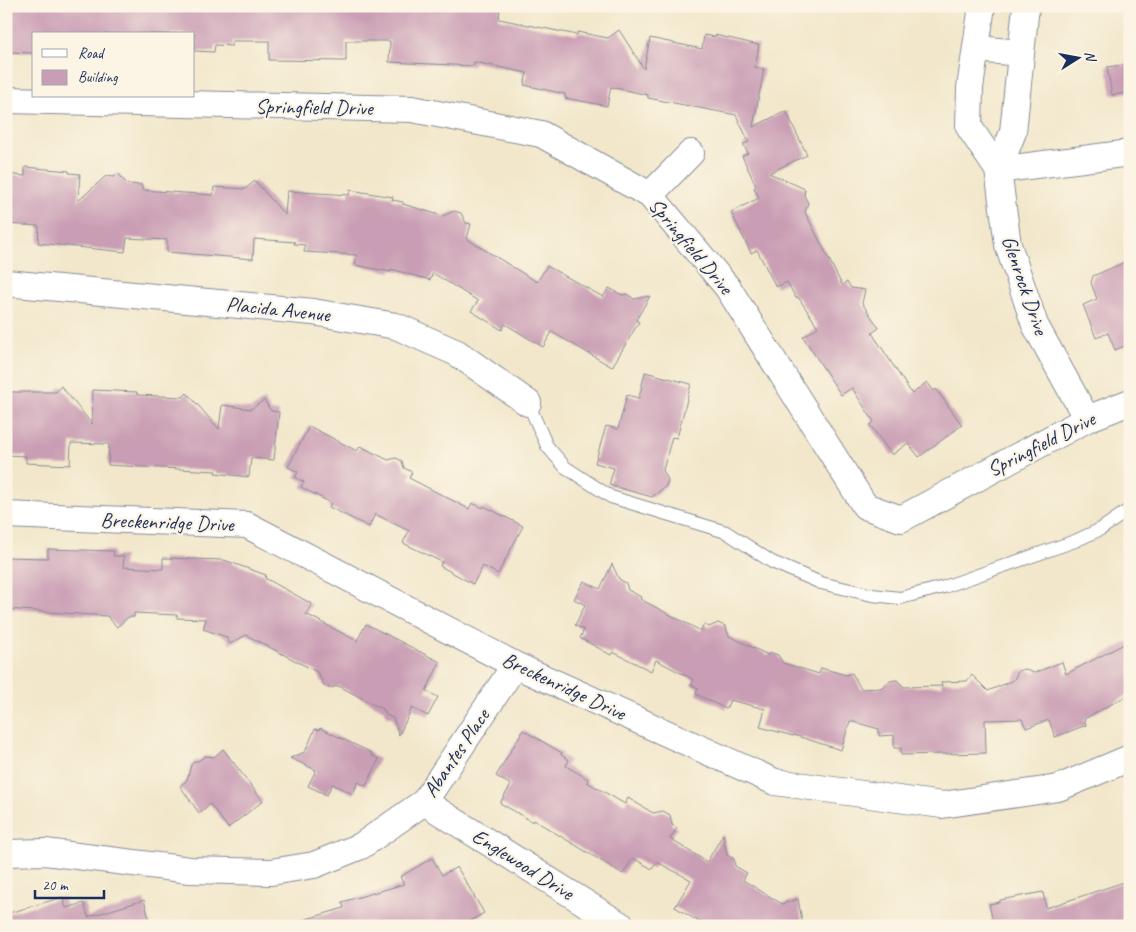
<svg xmlns="http://www.w3.org/2000/svg" width="1136" height="932" font-family="Caveat,sans-serif">
  <style>
    .building { fill: #c99db4 }
    .lines { fill: none; stroke-linecap: round; stroke-linejoin: round }
    .service-casing { stroke: #868b94; stroke-width: 14 }
    .minor-casing { stroke: #868b94; stroke-width: 28 }
    .service { stroke: #fff; stroke-width: 12 }
    .minor { stroke: #fff; stroke-width: 26 }
    .labels { text-anchor: middle; stroke-width: 4.5; stroke-linejoin: round; paint-order: stroke }
    .street-label { font-size: 21px; fill: #1b2f5e; stroke: #fcf5e5 }
  </style>
  <rect width="100%" height="100%" fill="#fcf5e5"/>
  <filter id="ink" filterUnits="userSpaceOnUse"><feTurbulence type="fractalNoise" baseFrequency=".02" numOctaves="2"/><feDisplacementMap in="SourceGraphic" scale="10" xChannelSelector="R" yChannelSelector="G"/><feConvolveMatrix kernelMatrix="1 2 1 2 8 2 1 2 1" color-interpolation-filters="sRGB"/></filter>
  <filter id="wash" filterUnits="userSpaceOnUse"><feTurbulence type="fractalNoise" baseFrequency=".0096" numOctaves="4" result="noise"/><feDisplacementMap in="SourceGraphic" scale="20" xChannelSelector="R" yChannelSelector="G"/><feGaussianBlur stdDeviation="1.12" result="paint"/><feColorMatrix in="noise" values="0 0 0 0 0 0 0 0 0 0 0 0 0 0 0 0 0 1.4 0 .05"/><feComposite in="paint" operator="in"/></filter>
  <g filter="url(#wash)">
    <rect width="100%" height="100%" fill="#f2e7cb"/>
    <g id="blocks">
      <path class="building" d="M 6,6 L 500,6 L 499,19 L 577,35 L 577,32 L 608,38 L 619,30 L 644,69 L 650,38 L 702,49 L 704,35 L 715,37 L 715,35 L 759,45 L 755,67 L 764,69 L 753,127 L 786,111 L 807,155 L 769,173 L 805,189 L 804,195 L 808,203 L 805,212 L 842,285 L 847,282 L 851,288 L 865,290 L 862,303 L 879,328 L 872,333 L 912,394 L 927,382 L 934,391 L 936,389 L 962,425 L 919,457 L 908,443 L 892,455 L 870,425 L 874,422 L 852,388 L 841,395 L 803,337 L 818,327 L 798,297 L 796,298 L 787,282 L 776,287 L 757,250 L 751,253 L 731,212 L 759,198 L 754,188 L 756,186 L 742,156 L 748,153 L 743,144 L 749,142 L 736,115 L 648,98 L 648,95 L 611,87 L 607,106 L 565,98 L 565,94 L 524,85 L 527,73 L 474,62 L 473,66 L 389,62 L 390,41 L 346,41 L 346,61 L 269,60 L 269,41 L 232,41 L 232,46 L 215,45 L 214,52 L 194,51 L 194,34 L 34,34 L 34,53 L 6,52 Z
        M 1130,64 L 1130,92 L 1112,95 L 1107,67 Z
        M 25,167 L 69,171 L 69,173 L 80,174 L 78,201 L 106,176 L 114,177 L 118,173 L 127,184 L 142,185 L 142,190 L 213,195 L 214,187 L 245,189 L 255,181 L 285,215 L 287,191 L 349,195 L 350,190 L 393,197 L 392,200 L 403,202 L 403,204 L 443,216 L 454,211 L 461,213 L 466,223 L 471,224 L 467,239 L 537,282 L 547,266 L 603,297 L 609,288 L 622,295 L 627,294 L 634,299 L 650,296 L 636,320 L 639,322 L 612,367 L 552,332 L 543,347 L 505,324 L 502,330 L 471,311 L 478,301 L 433,273 L 430,280 L 391,269 L 391,272 L 355,265 L 357,255 L 304,252 L 305,245 L 294,244 L 295,242 L 254,239 L 253,259 L 167,252 L 167,240 L 127,238 L 125,252 L 38,243 L 39,226 L 6,224 L 6,174 L 25,176 Z
        M 1125,262 L 1130,274 L 1130,344 L 1115,350 L 1108,333 L 1096,338 L 1083,305 L 1097,299 L 1091,283 L 1093,276 Z
        M 645,372 L 691,384 L 677,438 L 672,437 L 663,470 L 668,480 L 666,486 L 652,497 L 609,485 L 614,468 L 595,463 L 606,426 L 618,429 L 627,395 L 639,398 Z
        M 61,386 L 92,424 L 93,390 L 137,392 L 137,395 L 183,397 L 187,393 L 219,429 L 222,405 L 251,409 L 264,400 L 271,411 L 279,412 L 274,460 L 251,458 L 249,477 L 215,473 L 216,471 L 108,465 L 109,444 L 71,443 L 70,465 L 26,463 L 26,456 L 6,455 L 6,392 L 56,392 Z
        M 309,426 L 357,451 L 360,446 L 388,460 L 396,458 L 402,461 L 404,468 L 412,472 L 409,478 L 469,509 L 472,503 L 483,508 L 484,506 L 523,526 L 498,574 L 483,566 L 473,584 L 440,566 L 442,562 L 403,543 L 409,531 L 375,514 L 369,527 L 329,507 L 331,503 L 301,487 L 304,482 L 295,477 L 298,472 L 288,467 Z
        M 48,549 L 114,551 L 113,556 L 124,556 L 123,567 L 163,569 L 163,558 L 224,560 L 266,575 L 265,578 L 312,604 L 306,614 L 357,641 L 366,624 L 440,662 L 426,691 L 438,697 L 428,716 L 412,708 L 399,735 L 393,718 L 386,715 L 384,710 L 339,686 L 329,688 L 324,685 L 317,672 L 246,635 L 230,644 L 226,637 L 203,629 L 206,619 L 177,618 L 177,615 L 134,613 L 134,617 L 128,617 L 117,627 L 107,616 L 6,609 L 6,557 L 48,558 Z
        M 612,564 L 619,579 L 626,583 L 628,590 L 641,597 L 640,599 L 701,631 L 704,624 L 709,627 L 718,623 L 725,626 L 729,636 L 768,655 L 772,653 L 778,655 L 783,663 L 819,674 L 821,668 L 846,675 L 852,673 L 861,689 L 881,688 L 890,681 L 897,680 L 904,687 L 942,686 L 941,682 L 967,681 L 972,675 L 988,691 L 1014,680 L 1018,671 L 1025,669 L 1034,673 L 1062,662 L 1066,674 L 1130,641 L 1130,694 L 1084,719 L 1086,725 L 1055,737 L 1049,720 L 1026,728 L 1022,719 L 985,720 L 986,753 L 901,755 L 901,748 L 894,748 L 894,735 L 879,736 L 879,729 L 850,721 L 841,750 L 794,735 L 793,736 L 760,727 L 765,709 L 730,700 L 726,709 L 696,694 L 698,688 L 691,685 L 694,680 L 656,660 L 651,671 L 613,652 L 611,655 L 580,638 L 584,630 L 575,625 L 585,605 L 574,599 L 584,581 L 600,589 Z
        M 320,728 L 372,753 L 371,755 L 379,759 L 366,786 L 358,782 L 353,794 L 332,784 L 327,795 L 308,786 L 316,770 L 290,758 L 305,752 L 315,729 L 319,730 Z
        M 523,730 L 562,753 L 561,755 L 569,760 L 566,766 L 588,779 L 587,782 L 625,804 L 628,798 L 653,813 L 663,811 L 670,815 L 672,825 L 677,828 L 670,839 L 707,862 L 723,834 L 727,855 L 734,859 L 735,866 L 747,873 L 743,880 L 782,904 L 798,899 L 803,926 L 706,926 L 675,907 L 691,880 L 657,862 L 652,869 L 633,858 L 623,874 L 534,820 L 533,822 L 500,803 L 511,785 L 496,776 Z
        M 223,749 L 263,801 L 228,828 L 210,804 L 199,813 L 180,786 L 187,780 L 191,765 L 195,761 L 198,761 L 205,756 L 214,757 Z
        M 432,858 L 442,875 L 457,867 L 484,913 L 461,926 L 301,926 L 300,921 L 344,908 L 342,902 L 404,884 L 400,877 Z
        M 1130,880 L 1130,926 L 994,926 L 989,904 L 1000,902 L 1000,900 L 1043,892 L 1046,908 Z
        M 63,897 L 66,908 L 84,903 L 88,917 L 144,900 L 151,926 L 6,926 L 6,914 Z"/>
    </g>
  </g>
  <g filter="url(#ink)">
    <use href="#blocks" fill-opacity="0" stroke="#868b94" stroke-width="1"/>
    <g class="lines">
      <g class="service-casing">
        <path id="service" d="M 528,403 L 547,446 L 565,467 L 611,497 L 726,532 L 772,562 L 821,583 L 872,595 L 900,598 L 944,587 L 1075,541 L 1101,529 L 1130,509"/>
      </g>
      <g class="minor-casing">
        <path id="minor" d="M 982,6 L 970,88 L 969,127 L 998,170 L 1008,245 L 1035,325 L 1087,419
          M 976,49 L 1021,53
          M 6,100 L 412,109 L 541,134 L 650,195 L 728,288 L 865,506 L 901,519 L 1087,419 L 1130,402
          M 998,170 L 1013,132 L 1026,6
          M 998,170 L 1130,153
          M 650,195 L 691,153
          M 6,283 L 313,312 L 396,326 L 457,353 L 528,403
          M 6,515 L 247,525 L 515,665 L 775,782 L 942,805 L 1058,788 L 1130,758
          M 424,802 L 622,926
          M 6,853 L 45,852 L 190,870 L 271,872 L 314,865 L 361,846 L 424,802 L 515,665"/>
      </g>
      <use href="#service" class="service"/>
      <use href="#minor" class="minor"/>
    </g>
  </g>
  <g class="labels">
    <g class="street-label">
      <text transform="translate(314 107) rotate(1)" y="7">Springfield Drive</text>
      <text transform="translate(691 246) rotate(50)" y="7">Springfield Drive</text>
      <text transform="translate(1025 285) rotate(71)" y="7">Glenrock Drive</text>
      <text transform="translate(278 309) rotate(6)" y="7">Placida Avenue</text>
      <text transform="translate(1041 444) rotate(-27)" y="7">Springfield Drive</text>
      <text transform="translate(167 522) rotate(2)" y="7">Breckenridge Drive</text>
      <text transform="translate(564 686) rotate(25)" y="7">Breckenridge Drive</text>
      <text transform="translate(456 753) rotate(-56)" y="7">Abantes Place</text>
      <text transform="translate(523 864) rotate(32)" y="7">Englewood Drive</text>
    </g>
  </g>
  <rect width="1136" height="932" fill="none" stroke="#fcf5e5" stroke-width="25"/>
  <rect x="32" y="32" width="162" height="65" fill="#fcf5e5" stroke="#a2a6af"/>
  <rect x="42" y="49" width="25" height="8" fill="#ffffff" stroke="#a2a6af"/>
  <text x="78" y="58" font-size="15" fill="#1b2f5e">Road</text>
  <rect x="42" y="70" width="25" height="15" fill="#c99db4" stroke="#a2a6af"/>
  <text x="78" y="82" font-size="15" fill="#1b2f5e">Building</text>
  <g transform="translate(1078 58) rotate(79)" stroke="#fcf5e5" stroke-width="4" paint-order="stroke">
  <path d="M0-4L9 19L0 12L-9 19Z" fill="#1b2f5e"/>
  <text y="-8" font-size="14" font-weight="bold" text-anchor="middle" fill="#1b2f5e">N</text>
  </g>
  <path d="M35 890v8h69v-8" fill="none" stroke="#1b2f5e" stroke-width="2.5"/>
  <text x="42" y="890" font-size="15" fill="#1b2f5e" stroke="#fcf5e5" stroke-width="4" paint-order="stroke">20 m</text>
</svg>
